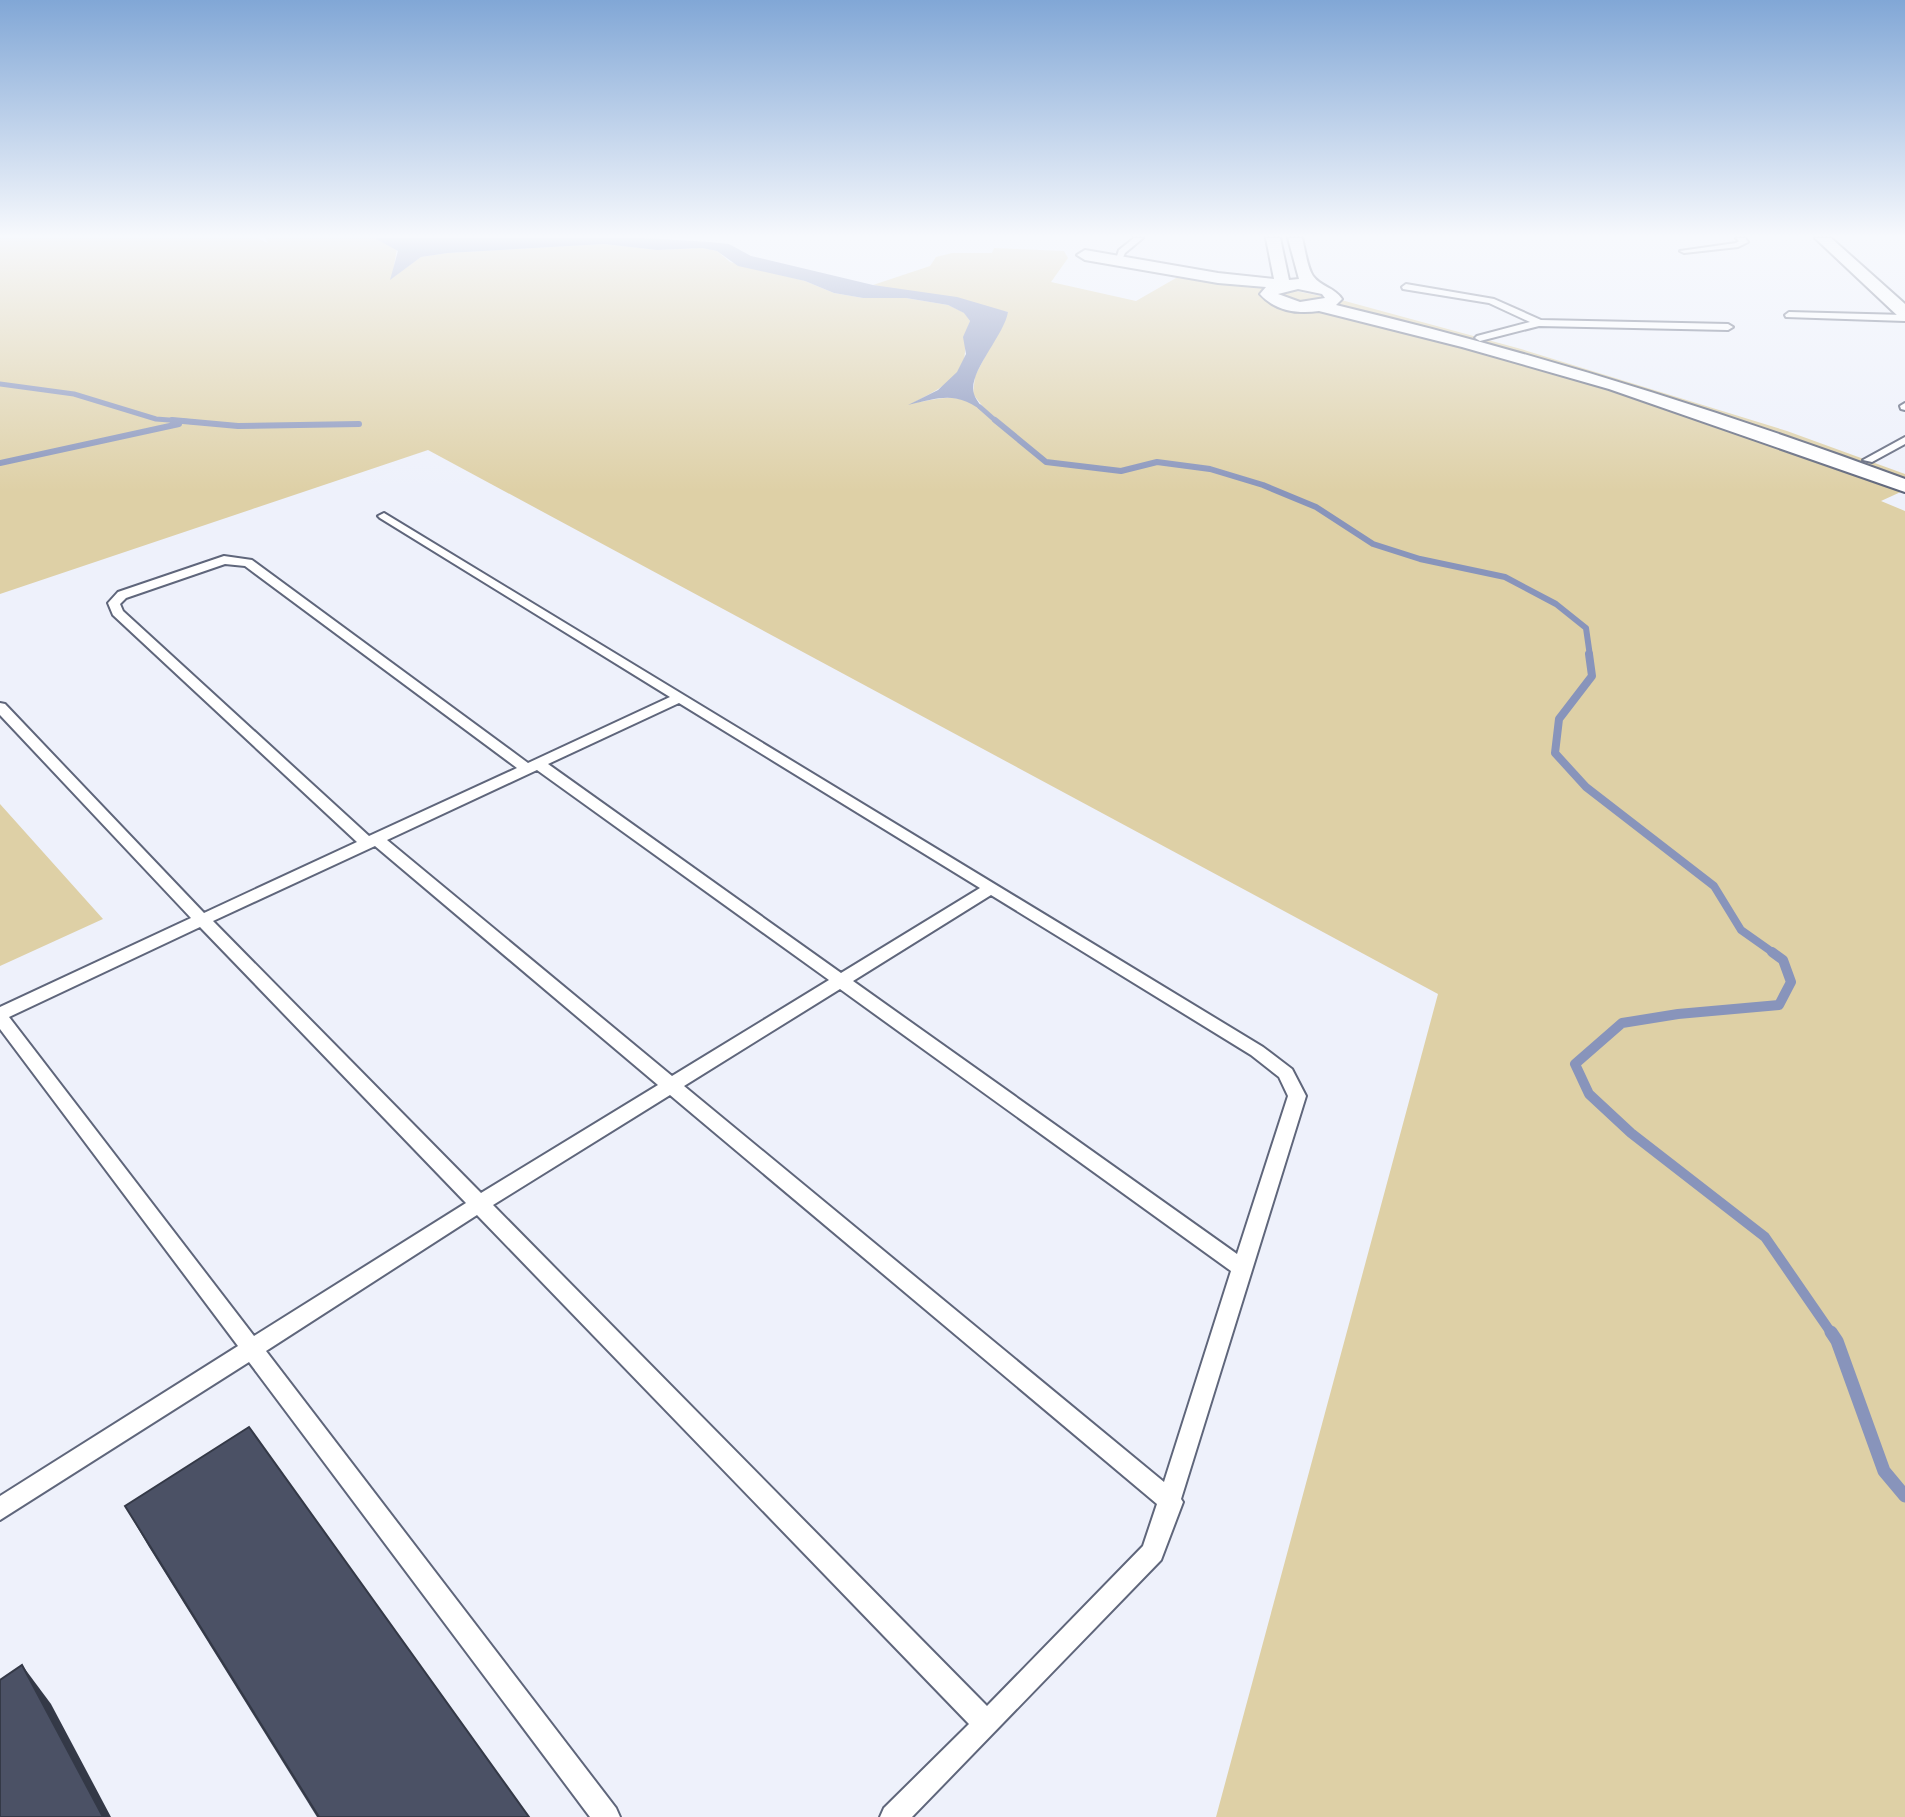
<svg xmlns="http://www.w3.org/2000/svg" width="1905" height="1817" font-family="Barlow,sans-serif">
  <style>
    .green { fill: #ded0a6 }
    .water { fill: #8894bb }
    .lines { fill: none; stroke-linecap: round; stroke-linejoin: round }
    .stream-far4 { stroke: #8894bb; stroke-width: 5 }
    .stream-far3 { stroke: #8894bb; stroke-width: 6 }
    .stream-far2 { stroke: #8894bb; stroke-width: 8 }
    .stream-far1 { stroke: #8894bb; stroke-width: 10 }
    .stream { stroke: #8894bb; stroke-width: 13 }
    .service-casing { stroke: #5f667b; stroke-width: 4 }
    .minor-casing { stroke: #5f667b; stroke-width: 4 }
    .service { fill: #fff; fill-rule: evenodd }
    .minor { fill: #fff; fill-rule: evenodd }
    .wall { fill: #404657 }
    .shaded-wall { fill: #343947 }
    .building { fill: #4b5165; stroke: #343947; stroke-width: 2 }
  </style>
  <rect width="100%" height="100%" fill="#eef1fb"/>
  <path class="green" d="M 0,238 L 257,238 L 268,243 L 265,238 L 374,238 L 397,248 L 392,278 L 421,257 L 448,253 L 604,244 L 657,250 L 702,248 L 717,251 L 730,262 L 805,281 L 834,293 L 863,298 L 906,298 L 948,305 L 965,313 L 970,321 C 965,334 966,339 965,352 C 964,379 933,392 913,403 C 946,398 956,391 987,412 L 973,394 L 975,376 L 1008,312 L 873,285 L 930,266 L 936,257 L 952,253 L 992,253 L 994,248 L 1064,251 L 1068,258 L 1051,282 L 1136,301 L 1183,274 L 1291,290 L 1345,301 L 1521,349 L 1787,431 L 1905,474 L 1905,490 L 1881,501 L 1905,511 L 1905,1817 L 1216,1817 L 1438,994 L 428,450 L 0,594 Z
    M 0,804 L 103,919 L 0,966 Z"/>
  <path class="water" d="M 374,238 L 643,238 L 710,242 L 729,244 L 751,256 L 873,285 L 957,297 L 1008,312 C 1004,336 967,373 974,394 C 976,401 985,410 989,416 C 958,391 944,396 908,405 L 938,390 L 957,372 L 966,354 L 963,337 L 970,321 L 964,313 L 948,305 L 906,298 L 863,298 L 834,293 L 805,281 L 738,266 L 717,251 L 702,248 L 657,250 L 604,244 L 448,253 L 421,257 L 390,280 L 398,251 Z"/>
  <g class="lines">
    <path class="stream-far4" d="M 0,384 L 74,394 L 156,419 L 195,422
      M 980,407 L 997,422"/>
    <path class="stream-far3" d="M 172,420 L 238,426 L 359,424
      M 995,420 L 1046,462 L 1121,471 L 1157,462 L 1210,469 L 1263,485 L 1316,507 L 1373,544 L 1420,559 L 1505,577 L 1556,604 L 1586,628 L 1590,656
      M 0,463 L 179,424"/>
    <path class="stream-far2" d="M 1589,654 L 1592,676 L 1559,719 L 1555,753 L 1586,787 L 1714,886 L 1741,930 L 1775,954"/>
    <path class="stream-far1" d="M 1772,952 L 1783,960 L 1791,982 L 1779,1005 L 1678,1014 L 1622,1023 L 1575,1064 L 1589,1094 L 1631,1133 L 1765,1237 L 1832,1334"/>
    <path class="stream" d="M 1831,1332 L 1837,1341 L 1884,1471 L 1905,1496"/>
    <g class="service-casing">
      <path id="service" d="M 1134,238 L 1143,238 L 1125,253 L 1121,262 L 1115,262 L 1119,250 Z
        M 1736,238 L 1745,238 L 1748,242 L 1738,247 L 1684,253 L 1680,251 L 1736,243 L 1739,241 Z
        M 1406,284 L 1494,299 L 1541,320 L 1728,324 L 1733,327 L 1728,330 L 1539,326 L 1480,341 L 1475,338 L 1477,336 L 1530,322 L 1489,303 L 1403,289 L 1402,287 Z
        M 1789,312 L 1905,315 L 1905,321 L 1786,317 L 1785,315 Z
        M 1905,403 L 1905,410 L 1901,409 L 1900,406 Z
        M 1905,437 L 1905,444 L 1872,462 L 1863,460 Z
        M 384,513 L 1263,1047 L 1292,1069 L 1306,1096 L 1181,1499 L 1183,1502 L 1161,1560 L 912,1817 L 880,1817 L 884,1808 L 969,1724 L 477,1215 L 266,1351 L 616,1808 L 620,1817 L 590,1817 L 249,1362 L 0,1520 L 0,1496 L 238,1346 L 0,1029 L 0,1007 L 191,918 L 0,715 L 0,703 L 5,704 L 204,913 L 357,842 L 113,615 L 108,603 L 118,592 L 224,556 L 252,560 L 528,763 L 670,697 L 380,518 L 378,516 ZM 225,564 L 245,566 L 517,768 L 369,836 L 123,611 L 120,604 L 126,598 ZM 679,703 L 980,888 L 841,973 L 548,764 ZM 537,770 L 829,980 L 672,1076 L 387,840 ZM 375,846 L 658,1085 L 481,1193 L 213,921 ZM 991,895 L 1251,1055 L 1279,1077 L 1288,1096 L 1237,1254 L 853,981 ZM 200,927 L 466,1203 L 254,1336 L 9,1017 ZM 840,989 L 1231,1271 L 1164,1482 L 684,1086 ZM 670,1095 L 1157,1504 L 1143,1546 L 987,1706 L 493,1205 Z"/>
    </g>
    <g class="minor-casing">
      <path id="minor" d="M 1266,238 L 1280,238 L 1289,280 L 1299,279 L 1288,238 L 1302,238 C 1305,249 1307,267 1313,276 C 1321,287 1334,287 1342,299 L 1336,305 C 1529,351 1719,410 1905,479 L 1905,492 L 1609,389 L 1462,347 L 1319,311 C 1298,314 1275,311 1260,294 L 1266,287 L 1218,283 L 1085,260 L 1077,255 L 1085,250 L 1218,273 L 1274,279 ZM 1298,289 L 1322,294 L 1325,298 L 1300,302 L 1278,294 Z
        M 1815,238 L 1831,238 L 1905,304 L 1905,318 L 1899,317 Z"/>
    </g>
    <use href="#service" class="service"/>
    <use href="#minor" class="minor"/>
  </g>
  <path class="wall" d="M 125,1506 L 529,1817 L 317,1817 L 149,1547 Z"/>
  <path class="shaded-wall" d="M 22,1665 L 51,1704 L 111,1817 L 103,1817 Z"/>
  <path class="building" d="M 249,1427 L 529,1817 L 319,1817 L 125,1506 Z
    M 22,1665 L 103,1817 L 0,1817 L 0,1680 Z"/>
  <linearGradient id="sky" x2="0" y2="1"><stop stop-color="#81a7d6"/><stop offset="0.48" stop-color="#f7f9fd"/><stop offset="1" stop-color="#f7f9fd" stop-opacity="0"/></linearGradient>
  <rect width="1905" height="492" fill="url(#sky)"/>
</svg>
